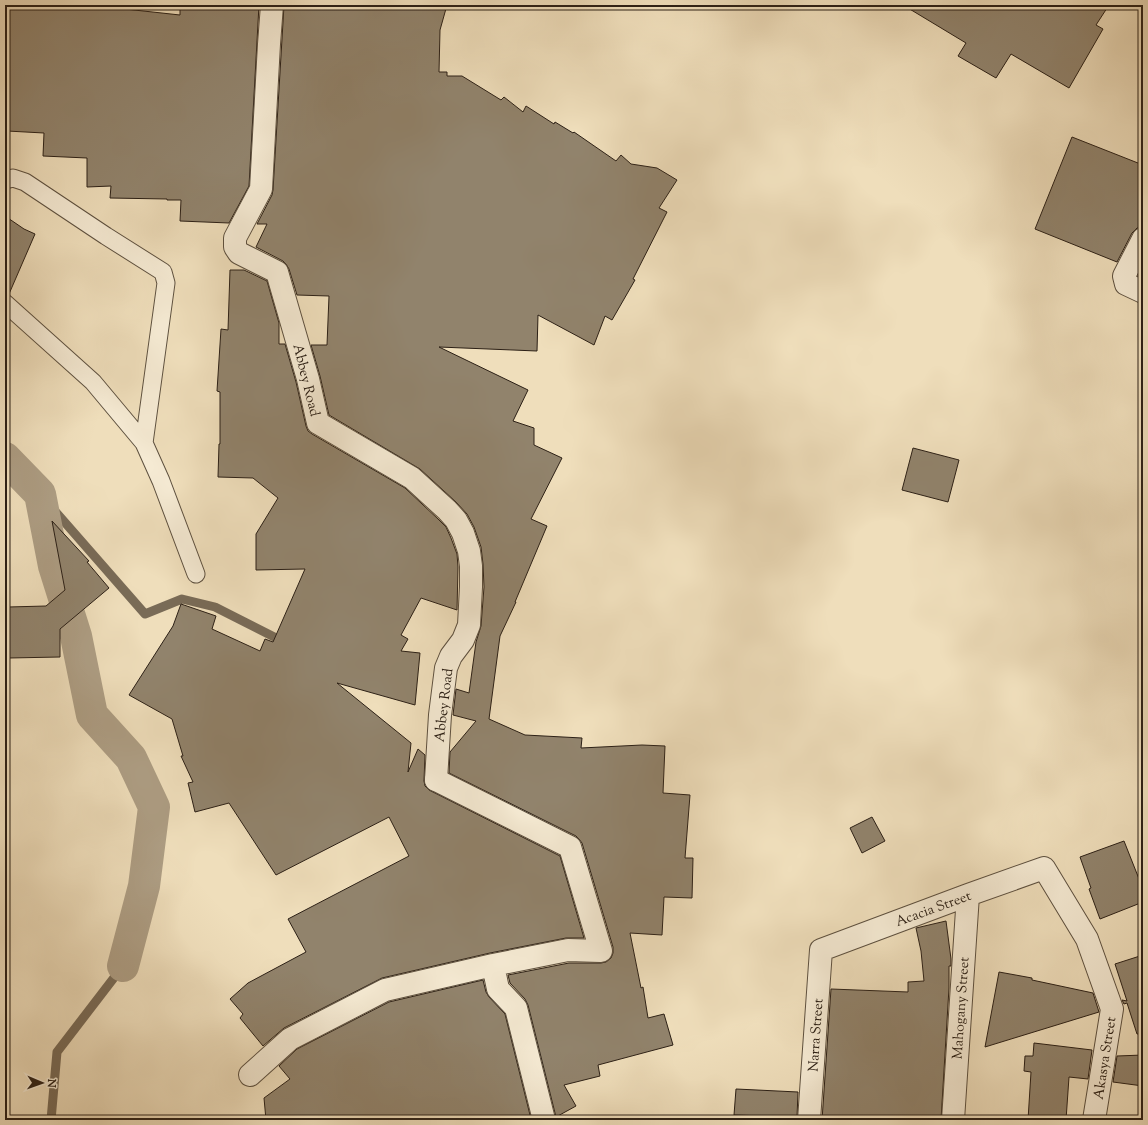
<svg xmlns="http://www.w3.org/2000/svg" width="1148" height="1125" font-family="'Sorts Mill Goudy',serif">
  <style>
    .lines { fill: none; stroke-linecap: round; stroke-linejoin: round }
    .stream { stroke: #796b57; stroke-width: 9 }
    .canal { stroke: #ad9d83; stroke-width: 32 }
    .building { fill: #91836c; stroke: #2c2016 }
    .service-casing { stroke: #5d503f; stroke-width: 19 }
    .pedestrian-casing { stroke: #5d503f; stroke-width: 24 }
    .minor-casing { stroke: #5d503f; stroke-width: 24 }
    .service { stroke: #f5ead3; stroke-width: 17 }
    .pedestrian { stroke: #f5ead3; stroke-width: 22 }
    .minor { stroke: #f5ead3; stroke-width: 22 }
    .labels { text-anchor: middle; stroke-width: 3; stroke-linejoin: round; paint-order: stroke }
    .street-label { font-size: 14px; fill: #2c2016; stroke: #f5ead3 }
  </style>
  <rect width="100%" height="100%" fill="#efdebb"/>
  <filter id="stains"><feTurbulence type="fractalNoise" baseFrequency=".005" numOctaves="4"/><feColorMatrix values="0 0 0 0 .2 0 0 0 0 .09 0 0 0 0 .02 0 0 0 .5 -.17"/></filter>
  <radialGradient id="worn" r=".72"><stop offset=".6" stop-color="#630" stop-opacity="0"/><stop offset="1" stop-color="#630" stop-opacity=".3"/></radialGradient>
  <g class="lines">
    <path class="stream" d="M 40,494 L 145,614 L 182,599 L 215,607 L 286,643
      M 51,1120 L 57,1052 L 123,966"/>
    <path class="canal" d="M 5,458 L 40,494 L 54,566 L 76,636 L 92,715 L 131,758 L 154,807 L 144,886 L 123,966"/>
  </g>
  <path class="building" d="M 5,5 L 125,5 L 125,9 L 180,15 L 180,5 L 259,5 L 249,186 L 229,223 L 180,221 L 181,200 L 167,200 L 167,199 L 110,198 L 111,186 L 87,187 L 87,158 L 43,156 L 44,133 L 7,131 L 8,107 L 5,107 Z
    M 284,5 L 447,5 L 440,30 L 439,72 L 447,72 L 447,76 L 462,76 L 501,100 L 504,97 L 523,112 L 526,106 L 554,124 L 555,122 L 573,133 L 574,132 L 616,161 L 621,155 L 631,164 L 657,168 L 677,180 L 659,208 L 667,212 L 633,279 L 635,280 L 612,320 L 605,316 L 594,345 L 538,315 L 537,351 L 439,347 L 528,390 L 513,421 L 534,428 L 534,445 L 562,458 L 531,519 L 547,526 L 515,602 L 516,602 L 500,636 L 489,719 L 525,735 L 582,738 L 581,748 L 642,745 L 665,746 L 663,793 L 690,795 L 685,858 L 693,858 L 692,898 L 664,897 L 662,935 L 630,933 L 641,988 L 643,987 L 648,1018 L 664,1014 L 673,1045 L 598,1065 L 600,1076 L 564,1085 L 576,1106 L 556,1117 L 528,1005 L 525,999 L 510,983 L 508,975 L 569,963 L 601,963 L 606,962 L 611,958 L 613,953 L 613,947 L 582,843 L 579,839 L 576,836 L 449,773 L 450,752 L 476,721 L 453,715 L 456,689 L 469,693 L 476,642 L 481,626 L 484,587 L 483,564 L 481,547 L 474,527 L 467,514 L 456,502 L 420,469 L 329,415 L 320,376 L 311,345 L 327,345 L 329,296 L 297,295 L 289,269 L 286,264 L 283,261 L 256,247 L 267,224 L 257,224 L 272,195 L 273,190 Z
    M 903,5 L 1109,5 L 1096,25 L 1103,29 L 1069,88 L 1011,54 L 996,78 L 958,56 L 966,43 Z
    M 1072,137 L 1143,165 L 1143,227 L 1137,228 L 1132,233 L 1117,262 L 1035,229 Z
    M 5,216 L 24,229 L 35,234 L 9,294 L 5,293 Z
    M 230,270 L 244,270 L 267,281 L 279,323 L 279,344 L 285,344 L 296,382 L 306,426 L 308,431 L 312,434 L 405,488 L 438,519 L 446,527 L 451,538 L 457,554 L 458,567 L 457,610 L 421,598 L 401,635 L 408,639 L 401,651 L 420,653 L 415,705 L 337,683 L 411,743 L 408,772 L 418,749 L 425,755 L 424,781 L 425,786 L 429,790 L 560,856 L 584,938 L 566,938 L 490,953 L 382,978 L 284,1028 L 263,1046 L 240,1018 L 243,1014 L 230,999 L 248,983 L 306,952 L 288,919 L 409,856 L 389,817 L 276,875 L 229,803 L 195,812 L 188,783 L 193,782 L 181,756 L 183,756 L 172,719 L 129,695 L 173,626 L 181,604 L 216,616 L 212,629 L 260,651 L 265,639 L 273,642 L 305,569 L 256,570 L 256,534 L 278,498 L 253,478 L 218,477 L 219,444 L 220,444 L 220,392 L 217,391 L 221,329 L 228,330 Z
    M 913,448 L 959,460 L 948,502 L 902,490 Z
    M 52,521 L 89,561 L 87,562 L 109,588 L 60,629 L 60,657 L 9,658 L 8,607 L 46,606 L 65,590 Z
    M 872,817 L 885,841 L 862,853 L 850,828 Z
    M 1124,841 L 1143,889 L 1143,902 L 1100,919 L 1089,889 L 1091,888 L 1080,857 Z
    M 946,921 L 951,959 L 951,966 L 949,966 L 949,988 L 941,1120 L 874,1117 L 873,1120 L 822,1120 L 831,989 L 908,992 L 908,982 L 924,981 L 921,951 L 916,928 Z
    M 1143,955 L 1143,1034 L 1137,1034 L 1127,1003 L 1124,1004 L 1122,1000 L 1127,1001 L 1115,964 Z
    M 999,972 L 1032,978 L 1032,980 L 1093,993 L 1099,1012 L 985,1047 Z
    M 483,980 L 486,992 L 489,997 L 505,1014 L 531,1119 L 529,1120 L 266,1120 L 264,1098 L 290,1079 L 279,1066 L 297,1049 L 389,1002 Z
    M 1034,1043 L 1092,1050 L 1088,1079 L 1069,1077 L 1066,1120 L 1028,1120 L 1031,1072 L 1024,1071 L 1025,1056 L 1033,1056 Z
    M 1143,1055 L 1143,1086 L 1113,1082 L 1117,1056 Z
    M 736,1089 L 798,1092 L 797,1117 L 734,1115 Z"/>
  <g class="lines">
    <g class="service-casing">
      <path id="service" d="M 5,180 L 13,178 L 25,182 L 106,236 L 163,272 L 166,283 L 144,443 L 161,481 L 196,574
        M 5,303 L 93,382 L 144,443"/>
    </g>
    <g class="pedestrian-casing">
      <path id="pedestrian" d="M 493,965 L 498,989 L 516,1008 L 544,1120
        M 250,1075 L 290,1039 L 385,990 L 493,965 L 568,950 L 601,951 L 570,847 L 436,780"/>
    </g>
    <g class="minor-casing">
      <path id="minor" d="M 272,5 L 269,44 L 261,189 L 235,238 L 235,247 L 239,253 L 277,272 L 308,379 L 318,423 L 412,478 L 447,510 L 456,520 L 463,533 L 469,551 L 471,566 L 471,587 L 469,625 L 463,640 L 451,656 L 446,668 L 440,715 L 436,780
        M 1143,239 L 1124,276 L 1126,284 L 1143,292
        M 809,1120 L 821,950 L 968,895 L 1044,868 L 1087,939 L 1112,1009 L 1094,1120
        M 953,1120 L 968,895"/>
    </g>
    <use href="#service" class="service"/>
    <use href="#pedestrian" class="pedestrian"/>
    <use href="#minor" class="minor"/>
  </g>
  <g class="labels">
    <g class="street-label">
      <text transform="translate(307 380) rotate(76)" y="5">Abbey Road</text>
      <text transform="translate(443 705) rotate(-83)" y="5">Abbey Road</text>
      <text transform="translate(933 908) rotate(-20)" y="5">Acacia Street</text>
      <text transform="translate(960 1008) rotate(-86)" y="5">Mahogany Street</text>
      <text transform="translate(815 1035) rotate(-86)" y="5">Narra Street</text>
      <text transform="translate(1104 1058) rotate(-81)" y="5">Akasya Street</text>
    </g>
  </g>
  <rect width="1148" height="1125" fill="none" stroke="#efdebb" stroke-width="20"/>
  <rect x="6" y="6" width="1136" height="1113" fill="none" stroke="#2c2016" stroke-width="2"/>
  <rect x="10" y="10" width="1128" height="1105" fill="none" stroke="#2c2016"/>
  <g transform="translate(42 1083) rotate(92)" stroke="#f5ead3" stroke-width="3" paint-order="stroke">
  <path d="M0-3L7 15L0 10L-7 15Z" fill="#2c2016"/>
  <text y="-6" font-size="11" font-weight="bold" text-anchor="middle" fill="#2c2016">N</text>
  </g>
  <rect width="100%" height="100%" filter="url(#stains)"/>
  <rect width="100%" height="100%" fill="url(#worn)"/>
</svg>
